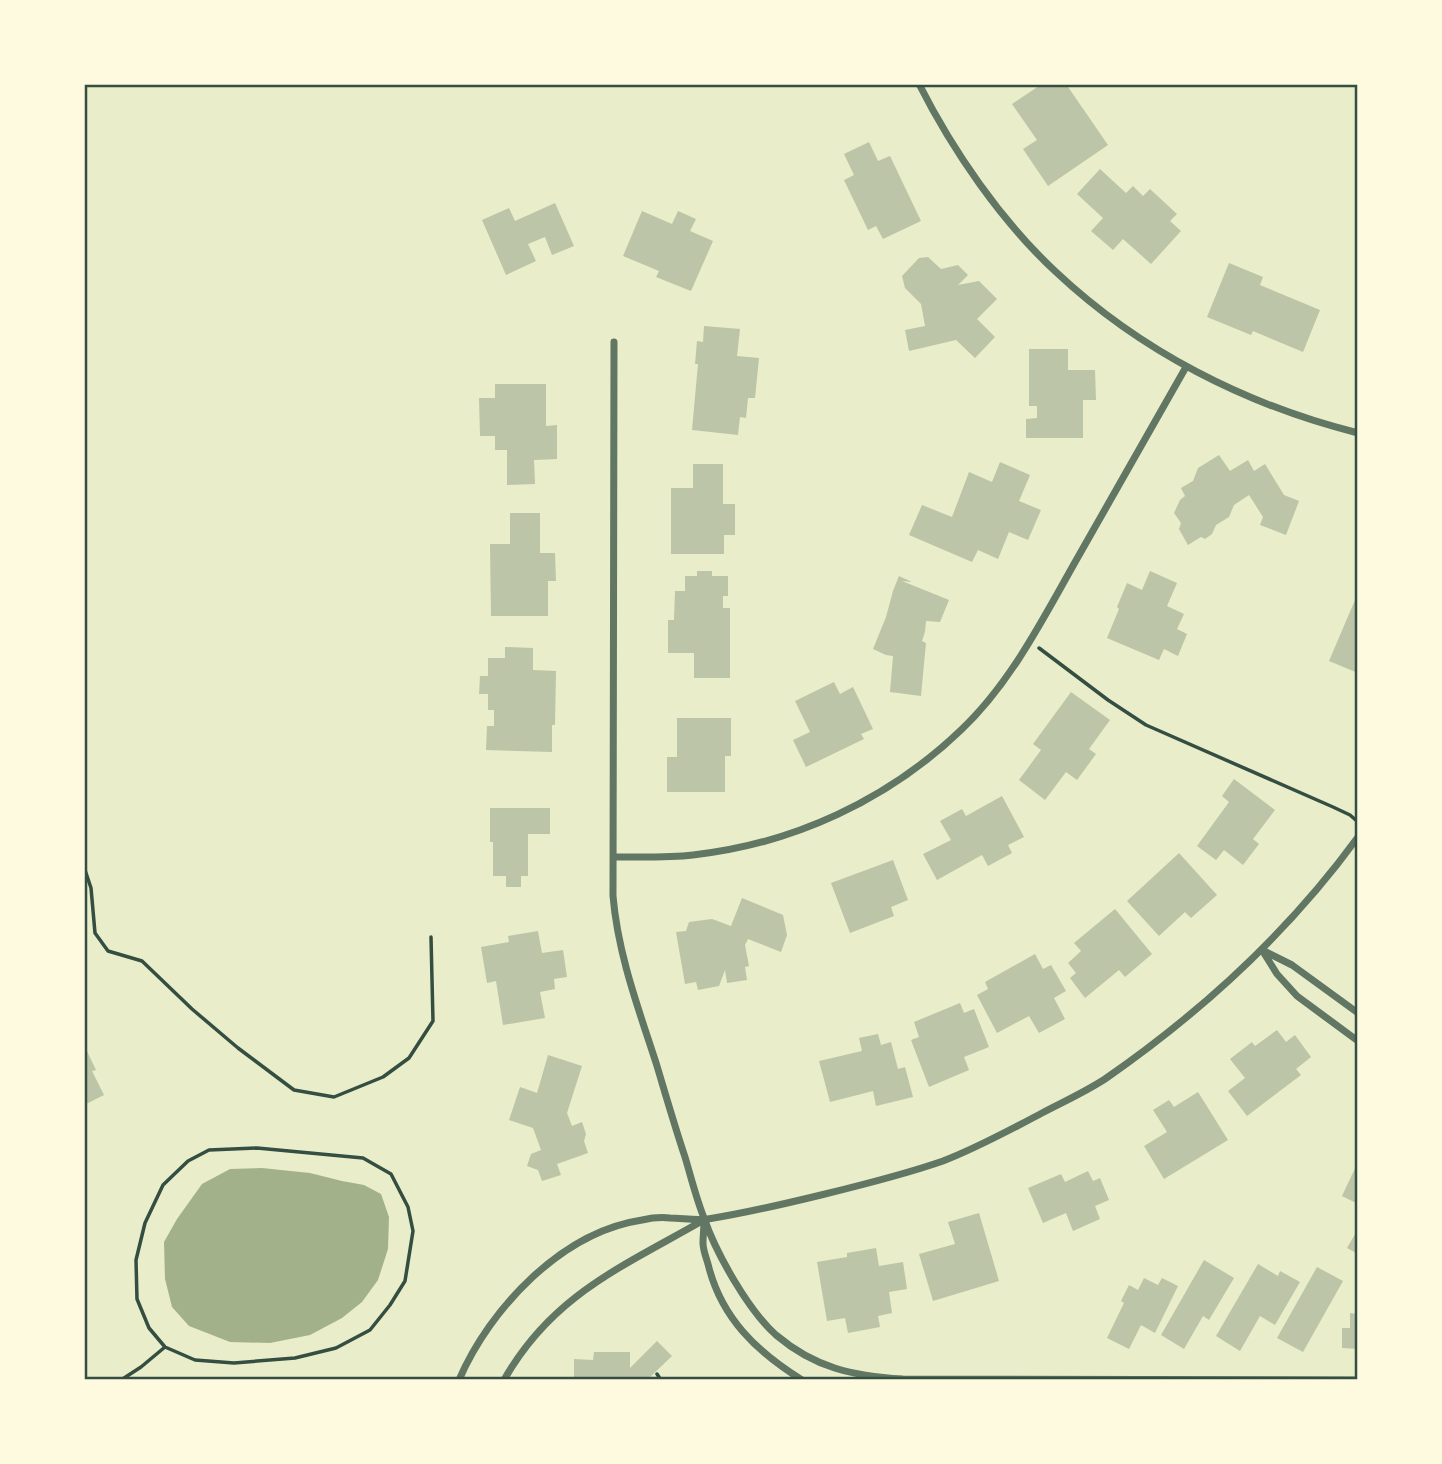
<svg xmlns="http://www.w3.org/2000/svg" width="1442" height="1464" font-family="'Open Sans',sans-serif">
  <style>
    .water { fill: #a3b18a }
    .building { fill: #bcc5a7 }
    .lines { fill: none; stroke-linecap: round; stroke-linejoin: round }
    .path { stroke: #344e41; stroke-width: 3.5 }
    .minor { stroke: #617663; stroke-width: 7 }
    .neatline { fill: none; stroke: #344e41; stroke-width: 2.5 }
  </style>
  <rect width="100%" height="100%" fill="#e9edc9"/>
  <path class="water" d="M 262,1168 L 310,1173 L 342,1181 L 364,1185 L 381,1194 L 389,1217 L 388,1249 L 378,1280 L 362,1302 L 342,1318 L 310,1335 L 270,1343 L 230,1342 L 189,1326 L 172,1307 L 165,1279 L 164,1242 L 177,1219 L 202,1184 L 230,1169 Z"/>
  <path class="building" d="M 1042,84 L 1066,84 L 1108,145 L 1048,186 L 1023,149 L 1037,140 L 1012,104 Z
    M 869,142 L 878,161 L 890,156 L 921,221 L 883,239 L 876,226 L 868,230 L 844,180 L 854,175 L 844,154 Z
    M 1100,169 L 1126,193 L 1133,186 L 1143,196 L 1150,189 L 1177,214 L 1170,221 L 1181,231 L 1151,264 L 1123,239 L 1113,250 L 1091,231 L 1103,218 L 1077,194 Z
    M 555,203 L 574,246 L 552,255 L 545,237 L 528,244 L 536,261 L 506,275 L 482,220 L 509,208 L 515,221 Z
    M 642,211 L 672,224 L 678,211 L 696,219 L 690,231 L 713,241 L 691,291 L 656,277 L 659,271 L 623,256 Z
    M 928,257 L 941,269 L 958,265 L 968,275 L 958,285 L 979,281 L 997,299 L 977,319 L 995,337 L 975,358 L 956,340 L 909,351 L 905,330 L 925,326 L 921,304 L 905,288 L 902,276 L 919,258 Z
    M 1229,263 L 1263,277 L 1260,285 L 1320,310 L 1303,352 L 1253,331 L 1251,335 L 1207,317 Z
    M 704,326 L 740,329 L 737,356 L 759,358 L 755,398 L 748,398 L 746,418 L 740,417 L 738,435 L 692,430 L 698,364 L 695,364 L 697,341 L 703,342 Z
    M 1029,349 L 1068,349 L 1068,370 L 1095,370 L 1096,400 L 1083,400 L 1083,438 L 1026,438 L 1026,419 L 1037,418 L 1037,406 L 1029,406 Z
    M 495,384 L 546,384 L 546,426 L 557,425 L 557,459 L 534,460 L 535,484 L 507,485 L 507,450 L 495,450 L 495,436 L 480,436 L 479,398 L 495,398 Z
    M 1219,455 L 1230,471 L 1248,460 L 1254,471 L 1265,464 L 1284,495 L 1299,501 L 1286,535 L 1260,525 L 1263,517 L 1249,495 L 1234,505 L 1229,517 L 1216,525 L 1212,534 L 1205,539 L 1201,537 L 1188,545 L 1179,529 L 1181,523 L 1174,513 L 1180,500 L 1185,496 L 1181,488 L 1193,481 L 1198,468 Z
    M 1000,462 L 1030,475 L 1019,501 L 1041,510 L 1028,540 L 1009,532 L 998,559 L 978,550 L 972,562 L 909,535 L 922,505 L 952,517 L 969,472 L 992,482 Z
    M 693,464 L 723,464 L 723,504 L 735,504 L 735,535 L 724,535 L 724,554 L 671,554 L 671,488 L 693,488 Z
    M 510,513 L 540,513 L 540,553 L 555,553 L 556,581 L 548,581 L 548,616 L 491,616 L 490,544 L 510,544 Z
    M 697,571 L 712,571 L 712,576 L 728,576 L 728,596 L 723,596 L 723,608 L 730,608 L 730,678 L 694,678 L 694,653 L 668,653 L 668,620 L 674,620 L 675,591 L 685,591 L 685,576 L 697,576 Z
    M 1150,571 L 1177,583 L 1167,606 L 1184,614 L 1177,629 L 1187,634 L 1178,656 L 1164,649 L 1159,660 L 1107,638 L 1119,609 L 1117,607 L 1127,583 L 1142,590 Z
    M 899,576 L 912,582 L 902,581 L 949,600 L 940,622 L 926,621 L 925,632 L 922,641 L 926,643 L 921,696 L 890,692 L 893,656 L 886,655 L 873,649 L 886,617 L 893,591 Z
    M 1358,593 L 1358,673 L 1329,661 Z
    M 505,647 L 533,648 L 533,670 L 556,671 L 555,725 L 552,725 L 552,752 L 486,750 L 487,726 L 494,726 L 494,710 L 488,710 L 488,694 L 479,694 L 480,676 L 488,676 L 488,658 L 505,658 Z
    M 834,682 L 840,694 L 853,687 L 873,729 L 861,734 L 864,739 L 806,767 L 793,740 L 810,732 L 795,701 Z
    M 1071,692 L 1110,720 L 1089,749 L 1096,754 L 1077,780 L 1066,772 L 1045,800 L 1019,780 L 1041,750 L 1033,744 Z
    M 677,718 L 731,718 L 731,756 L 725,756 L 725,792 L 667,792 L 667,757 L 677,757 Z
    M 1234,779 L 1275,810 L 1253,839 L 1259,844 L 1243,865 L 1224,850 L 1216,860 L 1197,846 L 1229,802 L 1222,796 Z
    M 1002,796 L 1024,837 L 1008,845 L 1012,853 L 988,866 L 982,855 L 937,880 L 923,854 L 951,840 L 940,821 L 962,809 L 966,816 Z
    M 490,808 L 550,808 L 550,834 L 528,834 L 528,876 L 521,876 L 521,887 L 506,887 L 506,876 L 493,876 L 493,842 L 490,842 Z
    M 1179,853 L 1217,895 L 1191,918 L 1185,912 L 1159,936 L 1127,901 Z
    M 893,860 L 908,900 L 891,907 L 894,916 L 850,933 L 831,883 Z
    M 742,898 L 783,915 L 787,935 L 781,952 L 748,939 L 745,945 L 749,966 L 745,967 L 747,980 L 727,983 L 725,970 L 719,986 L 698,990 L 696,982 L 685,984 L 676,932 L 686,931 L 689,922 L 712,919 L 731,926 Z
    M 1115,909 L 1152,954 L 1125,977 L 1119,970 L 1085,998 L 1070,978 L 1076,973 L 1068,963 L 1081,951 L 1074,943 Z
    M 538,931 L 542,953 L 563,950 L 567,977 L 554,979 L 555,989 L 540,992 L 545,1018 L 503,1025 L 496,981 L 487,983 L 481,947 L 509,942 L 508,936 Z
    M 1035,954 L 1043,969 L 1051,965 L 1066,991 L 1054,998 L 1065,1019 L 1039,1033 L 1029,1016 L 997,1033 L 977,995 L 988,989 L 985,982 Z
    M 960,1003 L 964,1013 L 974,1009 L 989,1047 L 964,1057 L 969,1070 L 929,1087 L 911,1040 L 919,1037 L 914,1022 Z
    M 1277,1030 L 1286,1042 L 1295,1035 L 1311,1057 L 1296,1069 L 1301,1075 L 1247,1116 L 1228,1091 L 1245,1078 L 1230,1059 L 1252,1042 L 1255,1046 Z
    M 878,1034 L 881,1045 L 891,1042 L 898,1069 L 905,1067 L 913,1097 L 876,1106 L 873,1091 L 830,1102 L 819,1061 L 862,1051 L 859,1038 Z
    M 84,1045 L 96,1070 L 92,1071 L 104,1095 L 84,1105 Z
    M 548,1055 L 582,1066 L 567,1113 L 572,1126 L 582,1122 L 586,1134 L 584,1141 L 588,1153 L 557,1164 L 561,1175 L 542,1181 L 538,1170 L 527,1166 L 531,1154 L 541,1150 L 533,1128 L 509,1120 L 520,1087 L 537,1093 Z
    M 1198,1092 L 1228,1140 L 1164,1179 L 1144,1146 L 1167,1132 L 1153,1110 L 1169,1100 L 1174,1107 Z
    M 1358,1162 L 1358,1204 L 1342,1196 Z
    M 1088,1171 L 1093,1181 L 1100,1178 L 1109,1200 L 1095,1206 L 1100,1219 L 1073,1231 L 1066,1213 L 1043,1223 L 1028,1188 L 1061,1174 L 1065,1182 Z
    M 979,1213 L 999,1281 L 933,1301 L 919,1254 L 955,1244 L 948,1222 Z
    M 1358,1229 L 1358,1254 L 1347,1248 Z
    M 876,1248 L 879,1266 L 903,1262 L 907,1289 L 889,1292 L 892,1313 L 878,1316 L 880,1327 L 848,1333 L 845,1318 L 827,1321 L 817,1262 L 847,1257 L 847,1253 Z
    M 1204,1260 L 1234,1278 L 1209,1320 L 1203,1316 L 1184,1349 L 1161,1335 Z
    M 1258,1264 L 1278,1276 L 1280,1271 L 1300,1282 L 1275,1325 L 1260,1316 L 1240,1351 L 1216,1336 Z
    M 1317,1267 L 1343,1281 L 1303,1352 L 1277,1338 Z
    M 1144,1278 L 1158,1285 L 1162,1278 L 1178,1286 L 1155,1333 L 1141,1325 L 1129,1349 L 1107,1338 L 1124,1303 L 1121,1301 L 1129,1285 L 1138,1290 Z
    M 1350,1313 L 1358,1314 L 1358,1349 L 1342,1348 L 1342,1328 L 1350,1328 Z
    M 657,1341 L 672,1356 L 647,1380 L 574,1380 L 574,1359 L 593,1360 L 594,1352 L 630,1352 L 630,1368 Z"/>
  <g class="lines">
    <path class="path" d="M 1039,648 L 1108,700 L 1146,725 L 1333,807 L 1350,815 L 1358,822
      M 84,867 L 91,888 L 95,933 L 108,951 L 142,961 L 192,1009 L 238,1048 L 294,1090 L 334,1097 L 383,1077 L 409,1058 L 433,1021 L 431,937
      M 257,1148 L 363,1158 L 391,1174 L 408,1207 L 413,1231 L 405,1281 L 390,1305 L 370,1330 L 336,1348 L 295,1358 L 234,1363 L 195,1360 L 165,1347 L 149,1328 L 137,1299 L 136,1260 L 145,1223 L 163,1185 L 188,1161 L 209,1150 Z
      M 657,1374 L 661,1380
      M 121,1380 L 141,1367 L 165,1347"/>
    <path class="minor" d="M 919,84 C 953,151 1001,221 1056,272 C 1140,351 1246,405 1358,433
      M 614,342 L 613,896 C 618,955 639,1010 657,1066 C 666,1096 675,1127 685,1157 C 691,1177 696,1198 704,1218 C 716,1253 748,1310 776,1335 C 815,1368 853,1376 903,1379 L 1358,1380
      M 614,857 C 640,857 667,858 693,855 C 793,844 888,800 961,730 C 1009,685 1042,621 1074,564 C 1111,498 1149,433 1186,367
      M 1262,950 L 1277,974 L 1297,996 L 1358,1041
      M 1262,950 L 1292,965 L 1358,1013
      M 704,1221 C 704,1228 703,1236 703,1243 C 703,1250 706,1257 708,1264 C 721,1318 757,1352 802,1380
      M 459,1380 C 490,1308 562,1232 642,1220 C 651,1218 661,1217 670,1218 C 682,1218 696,1221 708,1219 C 746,1213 784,1204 821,1195 C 862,1185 903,1175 943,1161 C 977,1148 1010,1130 1042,1113 C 1063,1102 1085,1092 1105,1079 C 1203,1011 1288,933 1358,837
      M 504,1380 C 552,1295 622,1267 702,1221"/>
  </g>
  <rect width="1442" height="1464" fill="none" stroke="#fefae0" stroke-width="172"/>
  <rect x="86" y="86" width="1270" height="1292" class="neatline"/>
</svg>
